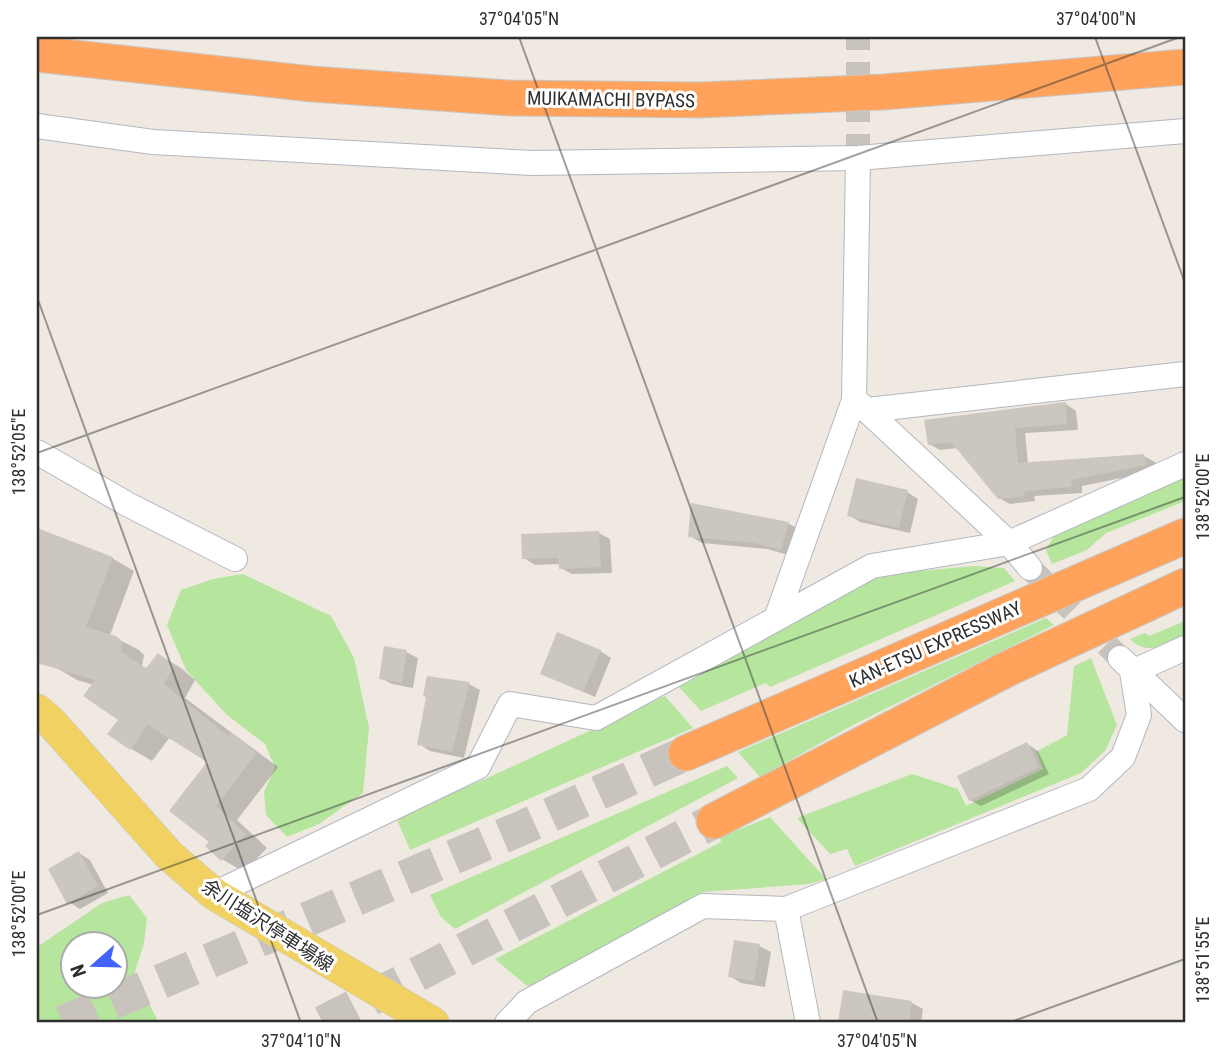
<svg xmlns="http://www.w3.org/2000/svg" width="1222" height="1060" font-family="'Roboto Condensed','Noto Sans JP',sans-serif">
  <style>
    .green { fill: #b6e59e; fill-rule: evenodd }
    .shadow { fill: #0003 }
    .building { fill: #cbc7bf }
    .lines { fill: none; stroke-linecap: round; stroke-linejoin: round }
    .minor-tunnel { stroke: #c8c4bd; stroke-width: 24; stroke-dasharray: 24 12; stroke-linecap: butt }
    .highway-tunnel { stroke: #c8c4bd; stroke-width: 35; stroke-dasharray: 35 18; stroke-linecap: butt }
    .minor-casing { stroke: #b4b7c1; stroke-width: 26 }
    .major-casing { stroke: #c9c9c9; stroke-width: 33 }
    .highway-casing { stroke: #c9c9c9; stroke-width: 37 }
    .minor { stroke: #fff; stroke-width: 24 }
    .major { stroke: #f2d163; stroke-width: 32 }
    .highway { stroke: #ffa35c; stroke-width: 35 }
    .ticks { fill: none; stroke: #2e2e2e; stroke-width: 2; stroke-opacity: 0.45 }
    .labels { text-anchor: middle; stroke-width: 6; stroke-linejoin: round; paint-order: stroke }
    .street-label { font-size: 19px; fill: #2e2e2e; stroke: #fff }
    .neatline { fill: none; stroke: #2e2e2e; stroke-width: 2.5 }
    .ticks-label { font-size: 18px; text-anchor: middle; fill: #2e2e2e }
  </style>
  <rect width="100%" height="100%" fill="#efe9e1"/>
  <path class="green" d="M 1185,477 L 1185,501 L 1106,533 L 1087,550 L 1052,564 L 1046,550 L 1056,532 L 1109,512 Z
    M 975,566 L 1004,568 L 1015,581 L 770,687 L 766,683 L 701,711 L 679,687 L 874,575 Z
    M 243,574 L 331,616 L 354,658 L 369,728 L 363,793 L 319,824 L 287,837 L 266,815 L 264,792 L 275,767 L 265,744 L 227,715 L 186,670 L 167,625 L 181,590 L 213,579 Z
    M 1046,618 L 1054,625 L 853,725 L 760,777 L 738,752 Z
    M 1185,621 L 1185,639 C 1166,645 1146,656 1130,639 L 1145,633 L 1149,636 Z
    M 1091,658 L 1117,725 L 1105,751 L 1081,773 L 855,866 L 847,849 L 830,854 L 797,818 L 912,774 L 958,789 L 966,806 L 1043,769 L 1036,752 L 1067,735 L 1074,666 Z
    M 665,696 L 693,728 L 410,850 L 398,822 L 402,813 L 481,781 Z
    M 727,766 L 738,778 L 455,929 L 441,917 L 430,895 Z
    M 770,817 L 826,879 L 809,884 L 703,892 L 542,983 L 527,986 L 495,959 L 721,842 L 720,837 Z
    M 129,895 L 147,918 L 144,943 L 134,975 L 159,1023 L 37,1023 L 37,947 L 102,903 ZM 74,944 L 116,944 L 116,986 L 74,986 Z"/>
  <path class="shadow" d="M 1066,404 L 1076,411 L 1078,430 L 1025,433 L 1028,464 L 1144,456 L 1155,462 L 1156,471 L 1082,486 L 1082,493 L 1034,496 L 1035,501 L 1010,504 L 999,498 L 958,448 L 940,450 L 929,444 Z
    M 907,492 L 918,499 L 910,533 L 860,522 L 849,515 Z
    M 788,523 L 800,530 L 792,556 L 767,549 L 702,543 L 690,536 Z
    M 37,530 L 112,558 L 134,571 L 110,635 L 139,650 L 144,655 L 142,666 L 147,669 L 159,655 L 181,668 L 195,680 L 185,698 L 278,767 L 237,820 L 267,848 L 244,872 L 222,859 L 211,842 L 210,762 L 170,737 L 152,761 L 130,748 L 120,719 L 94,685 L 77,680 L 55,667 L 60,650 L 37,641 Z
    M 599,533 L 610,539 L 612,573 L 572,574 L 561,568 L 560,564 L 535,565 L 524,558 Z
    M 600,651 L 611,658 L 595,697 L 542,673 Z
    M 406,652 L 418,658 L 413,688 L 392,684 L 381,678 Z
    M 469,684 L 480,690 L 464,758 L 430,751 L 419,744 L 428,697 Z
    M 1027,744 L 1038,751 L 1049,774 L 981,806 L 970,800 Z
    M 79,853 L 90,860 L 108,893 L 80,909 L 69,902 Z
    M 759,946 L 771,952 L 765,987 L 741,983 L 730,976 Z
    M 845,992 L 912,1003 L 923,1009 L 921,1023 L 840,1023 Z"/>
  <path class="building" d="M 1066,402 L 1067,424 L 1015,428 L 1018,463 L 1144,454 L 1146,465 L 1071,480 L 1072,487 L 1024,491 L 1025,496 L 998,499 L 951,442 L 928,445 L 924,420 Z
    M 856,478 L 908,490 L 899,528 L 847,516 Z
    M 691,503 L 789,522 L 781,550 L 754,543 L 688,537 Z
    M 37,528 L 113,557 L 86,627 L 116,636 L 122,641 L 121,652 L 146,668 L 158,653 L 174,666 L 164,684 L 228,736 L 231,733 L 257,753 L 216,806 L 246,834 L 221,861 L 205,846 L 209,842 L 169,811 L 207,762 L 148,725 L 130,750 L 107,734 L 118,720 L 83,696 L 95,680 L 37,663 Z
    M 599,531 L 601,567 L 559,569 L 558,558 L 522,559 L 521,534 Z
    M 557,632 L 601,650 L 583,692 L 540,674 Z
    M 384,646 L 407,650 L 402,683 L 379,679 Z
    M 427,676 L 470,682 L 452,752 L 417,745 L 426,697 L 423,696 Z
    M 1027,742 L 1039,767 L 969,801 L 957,776 Z
    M 79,851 L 98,886 L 67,904 L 48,869 Z
    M 734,940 L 760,944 L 754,981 L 728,977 Z
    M 843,990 L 912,1001 L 909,1023 L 838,1023 Z"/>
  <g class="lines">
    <path class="minor-tunnel" d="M 858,158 L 858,37
      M 1030,568 L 1120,658"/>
    <path class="highway-tunnel" d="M 63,1023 L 524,827 L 686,753
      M 323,1023 L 714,821"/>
    <g class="minor-casing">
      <path id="minor" d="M 37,126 L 153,142 L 532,163 L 858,158 L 1185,131
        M 860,404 L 1009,543 L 1030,568
        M 868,410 L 1185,374
        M 37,452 L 127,504 L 235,559
        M 777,616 L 854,400 L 858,158
        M 1120,658 L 1185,720
        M 1132,672 L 1185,648
        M 214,894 L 478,767 L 510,704 L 596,718 L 872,566 L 1009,543 L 1185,464
        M 786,909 L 808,1023
        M 507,1023 L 527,1002 L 703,906 L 786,909 L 1089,789 L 1123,757 L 1139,715 L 1132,672"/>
    </g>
    <g class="major-casing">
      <path id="major" d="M 37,710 L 50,721 L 169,855 L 214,894 L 433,1023"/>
    </g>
    <g class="highway-casing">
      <path id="highway" d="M 37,54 L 312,84 L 510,98 L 700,100 L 883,92 L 1185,67
        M 686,753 L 1185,536
        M 714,821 L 1007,669 L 1185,586"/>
    </g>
    <use href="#minor" class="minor"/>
    <use href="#major" class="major"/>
    <use href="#highway" class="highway"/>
  </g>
  <path class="ticks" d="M 519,37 L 878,1023M 1095,37 L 1185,283M 37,297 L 301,1023M 37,453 L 1180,37M 37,915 L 1185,497M 1008,1023 L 1185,959"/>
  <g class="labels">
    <g class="street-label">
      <text transform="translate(611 99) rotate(1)" y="7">MUIKAMACHI BYPASS</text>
      <text transform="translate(935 644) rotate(-24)" y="7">KAN-ETSU EXPRESSWAY</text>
      <text transform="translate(268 925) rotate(33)" y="7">余川塩沢停車場線</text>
    </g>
  </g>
  <rect width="1222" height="1060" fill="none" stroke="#ffffff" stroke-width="77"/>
  <g transform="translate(94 965) rotate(250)"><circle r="33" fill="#ffffff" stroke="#ababab" stroke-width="2"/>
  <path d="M0-5L12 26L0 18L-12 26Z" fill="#4264fb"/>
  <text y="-10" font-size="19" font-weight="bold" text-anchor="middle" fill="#2e2e2e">N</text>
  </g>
  <rect x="38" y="38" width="1146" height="983" class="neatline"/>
  <g class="ticks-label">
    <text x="519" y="25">37°04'05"N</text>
    <text x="1096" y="25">37°04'00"N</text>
    <text transform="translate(19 452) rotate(-90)" y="6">138°52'05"E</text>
    <text transform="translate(1203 497) rotate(-90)" y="6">138°52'00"E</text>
    <text transform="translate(19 914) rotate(-90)" y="6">138°52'00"E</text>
    <text transform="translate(1203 960) rotate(-90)" y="6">138°51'55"E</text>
    <text x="301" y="1047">37°04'10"N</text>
    <text x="877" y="1047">37°04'05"N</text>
  </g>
</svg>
